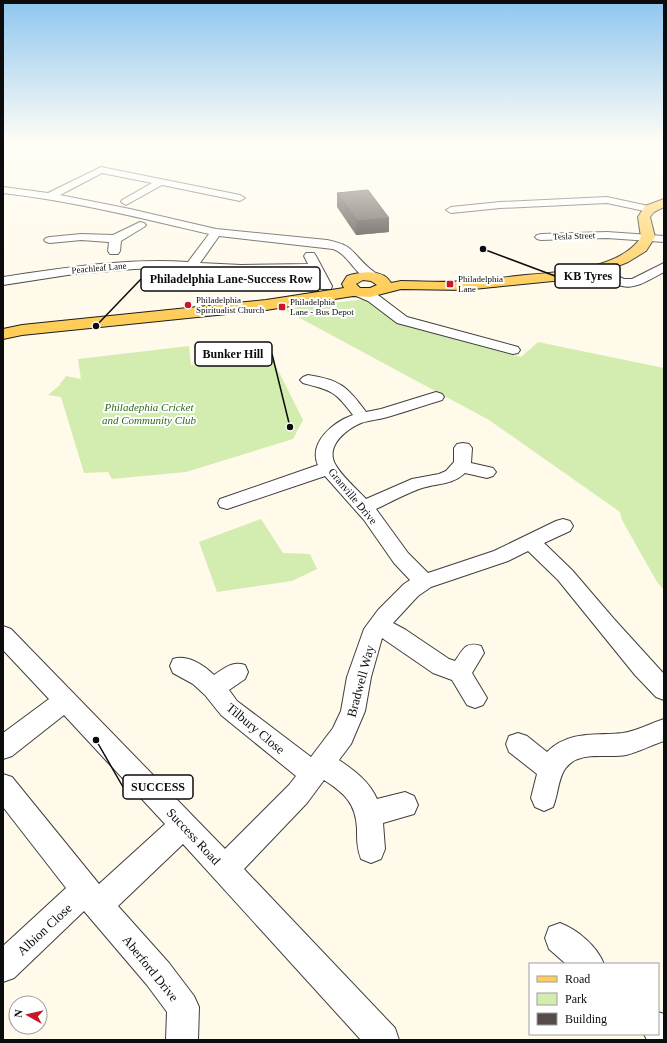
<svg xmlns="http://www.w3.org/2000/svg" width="667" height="1043" font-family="'Times New Roman',serif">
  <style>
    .green { fill: #d3edb0 }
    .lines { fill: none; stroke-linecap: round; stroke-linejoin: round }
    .minor-casing { stroke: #3f3f3f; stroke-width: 2 }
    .major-casing { stroke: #1d1d1d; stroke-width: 2 }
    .minor { fill: #fff; fill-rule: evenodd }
    .major { fill: #ffce5a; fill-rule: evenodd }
    .wall { fill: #49413d }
    .shaded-wall { fill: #3c3532 }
    .building { fill: #554c47; stroke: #3c3532 }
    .poi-dot { fill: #ca1629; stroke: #fff; stroke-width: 1.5 }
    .labels { text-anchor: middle; stroke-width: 4; stroke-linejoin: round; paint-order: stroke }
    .far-street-label { font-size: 9px; fill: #0c0c0c; stroke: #fff }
    .far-poi-label { font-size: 9px; fill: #0c0c0c; stroke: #fff; text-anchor: start }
    .park-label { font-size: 11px; font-style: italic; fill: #2c6a16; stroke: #fff }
    .street-label { font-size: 11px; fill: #0c0c0c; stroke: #fff }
    .near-street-label { font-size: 13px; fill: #0c0c0c; stroke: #fff }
    .leader { fill: none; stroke: #0c0c0c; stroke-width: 1.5 }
    .callout-dot { fill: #0c0c0c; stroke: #fff; stroke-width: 1.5 }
    .callout { fill: #fff; stroke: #0c0c0c; stroke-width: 1.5 }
    .callout-label { font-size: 12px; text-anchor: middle; font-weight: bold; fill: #0c0c0c }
  </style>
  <rect width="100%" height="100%" fill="#fffaea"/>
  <path class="green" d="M 365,299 L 398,323 L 521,357 L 538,342 L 664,368 L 664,590 L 657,582 L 622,520 L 620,512 L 489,420 L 283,309 Z
    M 189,346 L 191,365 L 270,357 L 271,359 L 269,361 L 275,364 L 303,420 L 293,439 L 186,472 L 112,479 L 108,472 L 84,473 L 61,397 L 48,395 L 61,384 L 60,384 L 66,376 L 81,379 L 78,359 Z
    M 261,519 L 283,553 L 310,554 L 317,569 L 292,581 L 217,592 L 199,542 Z"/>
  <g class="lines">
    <g class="minor-casing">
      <path id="minor" d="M 101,167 L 240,195 L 245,198 L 240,201 L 162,185 L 126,205 L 121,202 L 122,200 L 152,183 L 102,173 L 60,195 L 130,209 L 216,229 L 327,240 C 355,246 350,251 368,267 C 372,271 377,273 380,277 L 378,280 C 359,285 350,254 333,249 L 219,236 L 200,263 L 241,265 L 308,264 L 304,256 L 306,253 L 314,253 L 316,256 L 332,286 L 331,289 L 321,289 L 312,271 L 291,273 L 241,273 L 161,268 L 134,269 L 74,274 L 3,285 L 3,277 C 64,268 126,258 188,262 L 209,234 C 141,218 73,201 3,193 L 3,187 L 48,193 Z
        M 607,197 L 653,207 L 654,209 L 649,212 L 607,203 L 500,208 L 451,213 L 446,210 L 451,207 L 500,202 Z
        M 140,222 L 144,223 L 146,225 L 144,227 L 121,241 L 120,251 L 118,254 L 110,254 L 108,251 L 109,242 L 81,240 L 50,243 L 46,242 L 44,240 L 46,238 L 50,237 L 81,234 L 113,235 Z
        M 607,232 L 664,236 L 664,242 L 607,238 L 541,240 L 537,239 L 535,237 L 537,235 L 541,234 Z
        M 664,263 L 664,272 C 628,292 628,291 592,273 L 590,270 L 592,267 L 596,266 L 624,279 L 632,279 Z
        M 359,288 L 378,295 L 407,317 L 518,347 L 520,350 L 518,353 L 513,354 L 397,323 L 368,301 L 354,295 L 353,292 L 354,289 Z
        M 308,375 C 340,380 347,386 366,412 L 381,409 L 436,392 L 442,394 L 444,397 L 442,400 C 425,405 408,411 391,416 C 382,419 371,420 361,423 C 347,429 327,444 334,462 C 340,475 356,488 366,499 L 412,479 L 439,474 L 446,471 L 454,462 L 454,448 L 457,444 L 463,443 L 469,444 L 472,448 L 471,463 L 493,468 L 496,472 L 493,476 L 487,478 L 465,473 C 452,485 438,483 422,488 C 407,493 391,502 376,509 L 408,553 L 428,573 L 494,551 L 556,521 L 563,519 L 570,521 L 573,526 L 570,531 L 544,543 L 572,570 L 614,619 L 664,674 L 664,700 L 656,697 L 635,675 L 558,580 L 528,551 L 508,561 L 431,587 L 418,596 L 393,623 L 406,630 L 449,659 L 455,661 C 463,650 465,641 481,646 L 484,653 L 472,673 L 487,698 L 483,705 L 475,708 L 467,705 L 452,680 L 433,673 L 382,638 L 371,677 L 365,711 L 351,744 L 339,760 C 355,771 369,781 377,799 L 405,792 L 414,796 L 418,805 L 414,814 L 383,823 L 385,849 L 381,859 L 371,863 L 361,859 C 357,848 357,840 357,829 C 356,803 344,793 324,780 L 307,803 L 244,869 L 395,1028 L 399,1040 L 361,1040 L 183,844 L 118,906 L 169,963 L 194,996 L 199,1007 L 198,1040 L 166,1040 L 167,1012 L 147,985 L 84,911 L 14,978 L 3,982 L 3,946 L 66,888 L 3,807 L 3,774 L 12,777 L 99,884 L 165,824 L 64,715 L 12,756 L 3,759 L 3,733 L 49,699 L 3,650 L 3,626 L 11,629 L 225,849 L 289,785 L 296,776 L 221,715 L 205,695 L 193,684 L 173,673 L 170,666 L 173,659 C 187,654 204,665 214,675 C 225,668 232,661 245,665 L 248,672 L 245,679 L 229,690 L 237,701 L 311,757 L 333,728 L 341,711 L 347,677 L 364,629 L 378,610 L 404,584 L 410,580 L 394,563 L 364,520 L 325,476 L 227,509 L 220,507 L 218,503 L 220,499 L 318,465 C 308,443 333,422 353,415 C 334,390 332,391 303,383 L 300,380 L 303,377 Z
        M 664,719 L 664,741 C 651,745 639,752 626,755 C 607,759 579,749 565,769 C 558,779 558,795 553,807 L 544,811 L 535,807 L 531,798 L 537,774 L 509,752 L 506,744 L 509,736 L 518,733 L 527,736 L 547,752 C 569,730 596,736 623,733 C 637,731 651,723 664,719 Z
        M 560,923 C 578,930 597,946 604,964 L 566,964 L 549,949 L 545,938 L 549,927 Z
        M 658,1012 L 664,1014 L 664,1040 L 647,1040 L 644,1034 L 658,1034 Z"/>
    </g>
    <g class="major-casing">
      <path id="major" d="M 664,199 L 664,207 L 654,212 L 650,217 L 655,237 L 646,251 L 628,262 L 601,273 L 573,279 L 464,290 L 401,289 L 370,297 L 353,296 L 266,310 L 22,335 L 3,339 L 3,329 L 22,325 L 266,300 L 344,288 L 342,284 L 347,276 C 360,272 383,268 391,283 L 401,281 C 422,281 444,283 465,281 C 486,280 506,277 526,275 C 561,272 621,269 641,237 L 638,217 L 645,206 ZM 363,280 L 371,281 L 377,285 L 370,288 L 360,288 L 356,284 Z"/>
    </g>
    <use href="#minor" class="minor"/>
    <use href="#major" class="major"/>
  </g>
  <path class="wall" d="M 337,193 L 389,218 L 389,232 L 356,235 L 337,207 Z"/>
  <path class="shaded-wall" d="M 389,218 L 389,232 L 356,235 L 357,221 Z"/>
  <path class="building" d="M 368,190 L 389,218 L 357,221 L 337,193 Z"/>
  <linearGradient id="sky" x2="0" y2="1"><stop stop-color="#8fc6f0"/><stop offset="0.49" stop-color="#fffdf6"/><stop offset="1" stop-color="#fffdf6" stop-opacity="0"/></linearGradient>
  <rect width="667" height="289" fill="url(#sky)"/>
  <g class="poi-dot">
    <rect x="446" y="280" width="8" height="8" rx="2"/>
    <circle cx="188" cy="305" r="4"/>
    <rect x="278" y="303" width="8" height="8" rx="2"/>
  </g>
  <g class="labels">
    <g class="far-street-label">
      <text transform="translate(574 236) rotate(-2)" y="3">Tesla Street</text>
      <text transform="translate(99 268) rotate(-5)" y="3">Peachleaf Lane</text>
    </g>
    <g class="far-poi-label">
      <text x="458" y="282">Philadelphia<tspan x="458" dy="10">Lane</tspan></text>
      <text x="196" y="303">Philadelphia<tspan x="196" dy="10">Spiritualist Church</tspan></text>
      <text x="290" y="305">Philadelphia<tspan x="290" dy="10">Lane - Bus Depot</tspan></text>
    </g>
    <g class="park-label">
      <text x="149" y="411">Philadephia Cricket<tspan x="149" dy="13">and Community Club</tspan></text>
    </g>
    <g class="street-label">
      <text transform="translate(353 496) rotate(50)" y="4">Granville Drive</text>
    </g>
    <g class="near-street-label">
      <text transform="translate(360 681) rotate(-75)" y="5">Bradwell Way</text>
      <text transform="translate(256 728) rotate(40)" y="5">Tilbury Close</text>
      <text transform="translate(194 836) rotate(47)" y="5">Success Road</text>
      <text transform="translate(44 929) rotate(-43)" y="5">Albion Close</text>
      <text transform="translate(151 968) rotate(51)" y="5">Aberford Drive</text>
    </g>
  </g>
  <path class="leader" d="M483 249L555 276M96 326L141 279M290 427L272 354M96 740L123 787"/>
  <g class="callout-dot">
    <circle cx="483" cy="249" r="4"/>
    <circle cx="96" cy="326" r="4"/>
    <circle cx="290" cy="427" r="4"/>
    <circle cx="96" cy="740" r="4"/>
  </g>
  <g class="callout">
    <rect x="555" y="264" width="65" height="24" rx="4"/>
    <rect x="141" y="267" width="179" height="24" rx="4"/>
    <rect x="195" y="342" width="77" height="24" rx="4"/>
    <rect x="123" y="775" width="70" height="24" rx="4"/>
  </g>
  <g class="callout-label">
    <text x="588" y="280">KB Tyres</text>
    <text x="231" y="283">Philadelphia Lane-Success Row</text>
    <text x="233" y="358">Bunker Hill</text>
    <text x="158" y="791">SUCCESS</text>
  </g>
  <rect width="667" height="1043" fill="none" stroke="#0c0c0c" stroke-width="8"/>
  <rect x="529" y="963" width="130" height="72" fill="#ffffff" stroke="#9e9e9e"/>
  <rect x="537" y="976" width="20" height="6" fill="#ffce5a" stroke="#9e9e9e"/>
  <text x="565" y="983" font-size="12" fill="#0c0c0c">Road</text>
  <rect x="537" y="993" width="20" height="12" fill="#d3edb0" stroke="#9e9e9e"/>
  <text x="565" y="1003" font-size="12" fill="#0c0c0c">Park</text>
  <rect x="537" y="1013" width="20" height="12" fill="#554c47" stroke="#9e9e9e"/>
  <text x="565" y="1023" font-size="12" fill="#0c0c0c">Building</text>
  <g transform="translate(28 1015) rotate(278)"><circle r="19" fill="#ffffff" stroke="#9e9e9e"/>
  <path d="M0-3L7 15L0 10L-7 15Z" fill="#ca1629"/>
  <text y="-6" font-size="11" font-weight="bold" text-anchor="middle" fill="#0c0c0c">N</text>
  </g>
</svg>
